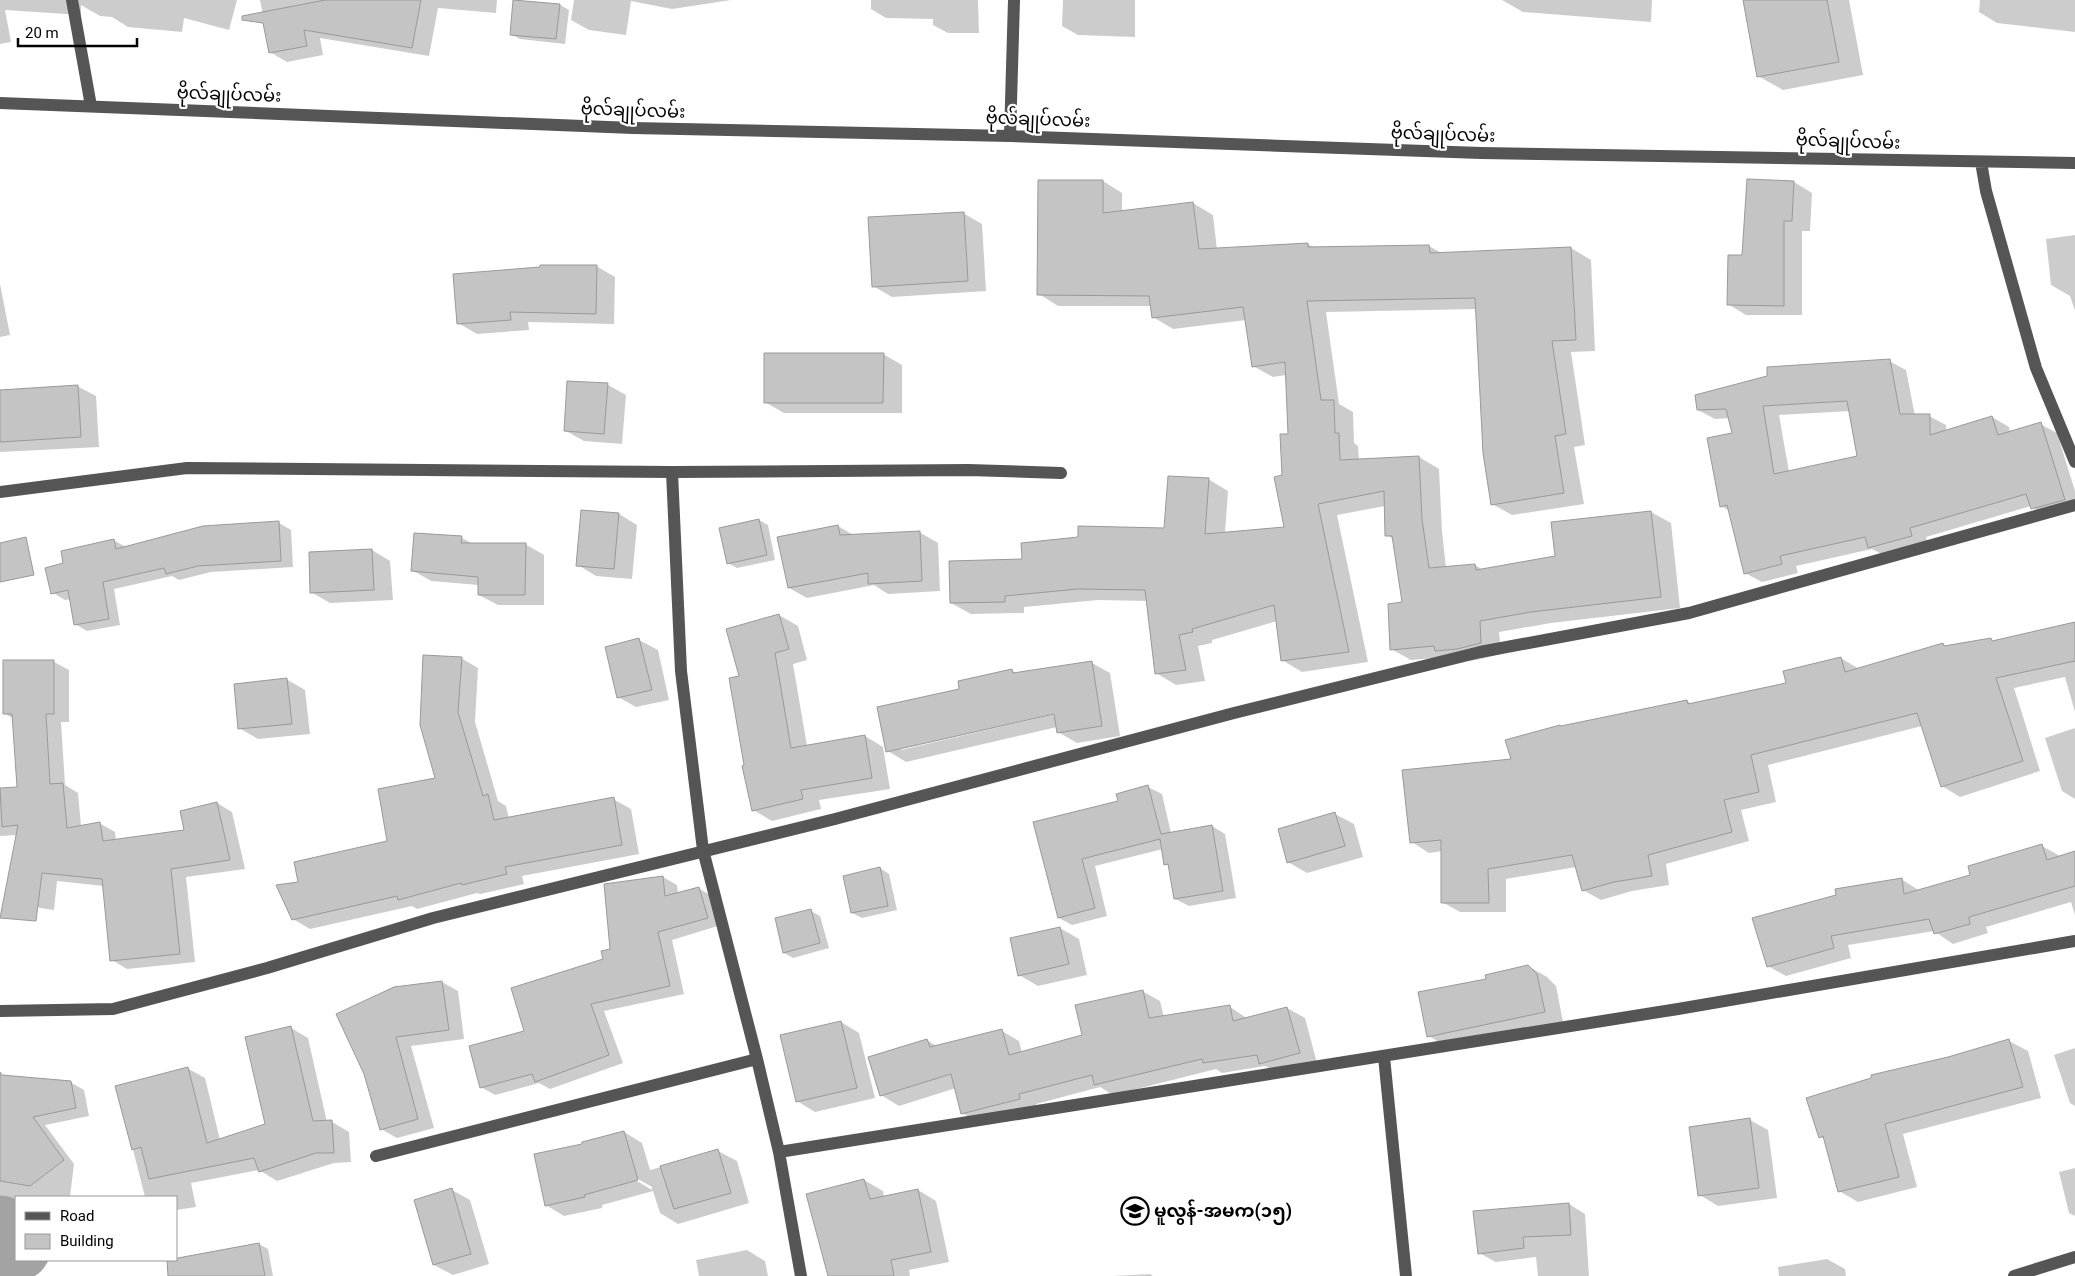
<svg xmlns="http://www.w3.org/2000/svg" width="2075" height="1276" font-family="Roboto,'Noto Sans Myanmar',sans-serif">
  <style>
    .shadow { fill: #0003; fill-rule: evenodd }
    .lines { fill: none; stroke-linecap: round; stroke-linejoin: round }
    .river { stroke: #a3a3a3; stroke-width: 71 }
    .building { fill: #c4c4c4; stroke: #999; fill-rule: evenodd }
    .minor { stroke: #555; stroke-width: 12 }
    .labels { text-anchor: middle; stroke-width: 4.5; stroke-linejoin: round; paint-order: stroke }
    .street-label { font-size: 18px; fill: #000; stroke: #fff }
    .poi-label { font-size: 18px; font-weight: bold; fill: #000; stroke: #fff; text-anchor: start }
  </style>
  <rect width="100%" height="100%" fill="#fff"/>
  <path class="shadow" d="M 0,0 L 237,0 L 229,30 L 184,18 L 182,32 L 128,27 L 112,17 L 100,16 L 81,5 L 81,15 L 5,10 L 11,42 L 0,44 Z
    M 260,0 L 497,0 L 496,13 L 438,8 L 429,56 L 320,38 L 323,55 L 287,62 L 270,52 Z
    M 574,0 L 731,0 L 672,9 L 631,1 L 626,35 L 589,30 L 571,20 Z
    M 871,0 L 978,0 L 979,33 L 948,33 L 933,25 L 933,19 L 886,18 L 871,9 Z
    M 1063,0 L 1135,0 L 1135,37 L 1078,35 L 1062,26 Z
    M 1502,0 L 1652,0 L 1651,22 L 1523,12 Z
    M 1745,0 L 1849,0 L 1863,75 L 1783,90 L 1758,76 Z
    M 1980,0 L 2075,0 L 2075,32 L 1997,23 L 1979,12 Z
    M 560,5 L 569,10 L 565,44 L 520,39 L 511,34 Z
    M 1103,181 L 1122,193 L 1122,212 L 1193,203 L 1213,215 L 1217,250 L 1307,244 L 1315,248 L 1429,246 L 1443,254 L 1571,248 L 1591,260 L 1595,351 L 1571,352 L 1585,445 L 1574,447 L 1584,504 L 1512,515 L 1492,504 L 1477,309 L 1326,312 L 1339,404 L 1353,412 L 1354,443 L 1358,446 L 1359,460 L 1419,457 L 1439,469 L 1442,531 L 1446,568 L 1475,565 L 1483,570 L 1556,557 L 1651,512 L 1671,523 L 1680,608 L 1551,623 L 1499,632 L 1501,654 L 1477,660 L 1456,662 L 1447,657 L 1411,660 L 1391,649 L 1404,603 L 1394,539 L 1387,535 L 1385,506 L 1337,515 L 1368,662 L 1302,672 L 1282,660 L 1277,621 L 1212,640 L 1212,643 L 1198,646 L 1205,681 L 1176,685 L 1156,673 L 1148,601 L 1098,600 L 1024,607 L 1024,613 L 971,614 L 951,603 L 1024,560 L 1165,529 L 1208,479 L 1228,491 L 1225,533 L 1286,528 L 1283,476 L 1289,435 L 1286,375 L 1273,377 L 1253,366 L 1246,320 L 1173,329 L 1153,317 L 1152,306 L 1058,306 L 1039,294 Z
    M 1794,182 L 1812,193 L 1810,231 L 1802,231 L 1802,315 L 1746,315 L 1728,304 L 1744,257 Z
    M 963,213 L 982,224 L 986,291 L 892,297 L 873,286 Z
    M 2075,235 L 2075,311 L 2070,296 L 2051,285 L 2046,239 Z
    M 596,266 L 615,277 L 614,324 L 528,322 L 529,330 L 477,334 L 458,323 L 542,268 Z
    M 0,284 L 10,335 L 0,337 Z
    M 883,354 L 902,365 L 902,413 L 784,413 L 765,402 Z
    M 1889,361 L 1906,370 L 1915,416 L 1929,416 L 1946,425 L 1946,431 L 1992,417 L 2009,427 L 2010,433 L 2040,424 L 2057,433 L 2075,491 L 2075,510 L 2049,518 L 2031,506 L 1926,537 L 1928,546 L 1886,556 L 1872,549 L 1796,566 L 1798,573 L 1762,582 L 1745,573 L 1730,511 L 1721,506 L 1734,434 L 1730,418 L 1715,419 L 1698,410 ZM 1850,411 L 1859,457 L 1789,472 L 1779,415 Z
    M 608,385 L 626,395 L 622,444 L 584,441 L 566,431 Z
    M 77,386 L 96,396 L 99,447 L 0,452 L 0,391 Z
    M 619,514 L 637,525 L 632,579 L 596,576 L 578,565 Z
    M 759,520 L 768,525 L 775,560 L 737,568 L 728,563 Z
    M 279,523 L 291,530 L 293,567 L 211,572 L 179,580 L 172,576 L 114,589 L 120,625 L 87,631 L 75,624 L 71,599 L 65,600 L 53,593 L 65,564 L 113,540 L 126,547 Z
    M 838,526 L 855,536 L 919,532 L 938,543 L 940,591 L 888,594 L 874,585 L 807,598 L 789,588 Z
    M 462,538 L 473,544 L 525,544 L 544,555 L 544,605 L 498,605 L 479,595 L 479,585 L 431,581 L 412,570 Z
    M 372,550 L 390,561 L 393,600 L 330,603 L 311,592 Z
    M 779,615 L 798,626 L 807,660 L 793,664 L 807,746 L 865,736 L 883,747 L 890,789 L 819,800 L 821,809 L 772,821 L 753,810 L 746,766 L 740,677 Z
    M 2075,623 L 2075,712 L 2065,677 L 2014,688 L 2040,771 L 1960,797 L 1942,786 L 1922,726 L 1768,765 L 1776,802 L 1741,810 L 1749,841 L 1666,864 L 1669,885 L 1632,891 L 1601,900 L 1583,890 L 1576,867 L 1506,879 L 1506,912 L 1460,912 L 1442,902 L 1442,851 L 1429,853 L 1412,842 L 1512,760 L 1562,727 L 1687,701 L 1692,704 L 1788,684 L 1841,658 L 1859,669 L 1943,645 L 1947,647 L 1991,640 L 1995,642 Z
    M 639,640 L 658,650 L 669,700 L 636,707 L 618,697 Z
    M 461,658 L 478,668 L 475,722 L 498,801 L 506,806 L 509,819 L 613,799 L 631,809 L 639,854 L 522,876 L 524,884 L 480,894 L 477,893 L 417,909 L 412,906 L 310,929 L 293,919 L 300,883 L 388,842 L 437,779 Z
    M 54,662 L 69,670 L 69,722 L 61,722 L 65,785 L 78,793 L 81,826 L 99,823 L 115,832 L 116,841 L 185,831 L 217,803 L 232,812 L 245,869 L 186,877 L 195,962 L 127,969 L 112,960 L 104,886 L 57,881 L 54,910 L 21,905 L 17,835 L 0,836 L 0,789 L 18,788 L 14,719 L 4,713 Z
    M 1092,663 L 1110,673 L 1120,736 L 1077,743 L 1058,732 L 1057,727 L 906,762 L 888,751 L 961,690 L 1012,671 L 1018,674 ZM 1060,711 L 1060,713 L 901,750 L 901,747 Z
    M 286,679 L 305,690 L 310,734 L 258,739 L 239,728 Z
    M 2075,728 L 2075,799 L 2062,791 L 2045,738 Z
    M 1148,787 L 1162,794 L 1171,833 L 1212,826 L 1225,834 L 1236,898 L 1189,906 L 1175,899 L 1170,866 L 1165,864 L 1163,849 L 1095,866 L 1107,916 L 1072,925 L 1059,918 L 1034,823 L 1120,802 Z
    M 1335,814 L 1354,824 L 1363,857 L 1307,873 L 1288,862 Z
    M 2042,846 L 2060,856 L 2075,853 L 2075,915 L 2071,902 L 1986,927 L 1988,933 L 1953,944 L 1934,931 L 1848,945 L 1851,958 L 1786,976 L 1768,966 L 1901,879 L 1920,891 L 1972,876 Z
    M 880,868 L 889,874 L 897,910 L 862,918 L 852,913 Z
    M 663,877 L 677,885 L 678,894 L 698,888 L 712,896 L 721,925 L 672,940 L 684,994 L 604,1011 L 623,1063 L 550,1089 L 539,1083 L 495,1095 L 481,1087 L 526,1032 L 604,960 Z
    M 811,911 L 820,916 L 829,948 L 793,958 L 784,953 Z
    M 1060,928 L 1079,939 L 1087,975 L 1038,986 L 1019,975 Z
    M 1528,966 L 1547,977 L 1556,986 L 1563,1022 L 1447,1047 L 1429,1036 L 1487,980 Z
    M 442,982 L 458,991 L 464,1039 L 411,1046 L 434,1128 L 397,1138 L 381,1129 L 366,1073 L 338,1015 Z
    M 1142,991 L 1160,1001 L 1164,1017 L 1230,1007 L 1248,1019 L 1287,1008 L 1305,1018 L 1317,1063 L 1278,1073 L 1265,1066 L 1222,1073 L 1216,1069 L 1113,1095 L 1100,1087 L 1036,1104 L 1037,1109 L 980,1123 L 962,1113 L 956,1088 L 899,1106 L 881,1095 L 927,1040 L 938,1047 L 1002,1031 L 1019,1041 L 1022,1053 L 1084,1036 Z
    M 841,1022 L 859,1033 L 875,1098 L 815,1112 L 797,1101 Z
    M 291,1028 L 308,1038 L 327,1122 L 332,1122 L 349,1132 L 351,1162 L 334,1163 L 277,1181 L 259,1170 L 191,1183 L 196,1207 L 176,1210 L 176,1197 L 145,1197 L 117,1086 L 187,1068 L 205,1078 L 220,1140 L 267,1125 Z
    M 2009,1041 L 2028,1051 L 2041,1098 L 1903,1134 L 1917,1187 L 1858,1202 L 1839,1191 L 1826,1140 L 1820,1137 L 1948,1058 Z
    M 2075,1048 L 2075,1106 L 2070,1103 L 2054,1055 Z
    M 0,1076 L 70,1082 L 84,1090 L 89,1116 L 45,1125 L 74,1164 L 70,1197 L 16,1197 L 16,1225 L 0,1223 Z
    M 1750,1120 L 1768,1130 L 1777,1198 L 1718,1206 L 1700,1195 Z
    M 624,1132 L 642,1143 L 650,1170 L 718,1151 L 737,1161 L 749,1203 L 678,1224 L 660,1213 L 653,1191 L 602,1205 L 602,1208 L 564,1216 L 546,1205 L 584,1145 ZM 633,1176 L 652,1187 L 652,1190 L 632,1178 Z
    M 2075,1168 L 2075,1216 L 2069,1213 L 2059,1172 Z
    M 864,1180 L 883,1191 L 884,1197 L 918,1190 L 936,1201 L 949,1262 L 909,1270 L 910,1276 L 839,1276 Z
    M 452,1190 L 470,1200 L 489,1264 L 453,1275 L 434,1265 Z
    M 1569,1204 L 1585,1214 L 1589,1276 L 1538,1276 L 1536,1257 L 1496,1262 L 1479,1253 Z
    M 259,1244 L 268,1249 L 273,1276 L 226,1276 Z
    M 747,1250 L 765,1261 L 768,1276 L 699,1276 L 696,1260 Z
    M 1827,1259 L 1845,1269 L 1846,1276 L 1779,1276 L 1778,1267 Z
    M 1150,1274 L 1153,1276 L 1113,1276 Z"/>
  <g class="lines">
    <path class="river" d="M 0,1231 L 13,1236 L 16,1246"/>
  </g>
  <path class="building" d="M 325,0 L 421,0 L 412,48 L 304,30 L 307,46 L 269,53 L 263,23 L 242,20 L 242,16 Z
    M 513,0 L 560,4 L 556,39 L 510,35 Z
    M 1743,0 L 1827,0 L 1839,62 L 1757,77 Z
    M 1747,179 L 1794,181 L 1792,221 L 1784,221 L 1784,306 L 1727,305 L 1728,255 L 1742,255 Z
    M 1038,180 L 1103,180 L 1103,213 L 1193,202 L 1199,249 L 1308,243 L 1308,247 L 1429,245 L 1430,253 L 1571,247 L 1576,340 L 1552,341 L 1566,434 L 1555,436 L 1564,493 L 1491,505 L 1483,453 L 1475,298 L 1307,301 L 1321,400 L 1334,400 L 1335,433 L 1339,433 L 1340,460 L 1419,456 L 1422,519 L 1429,568 L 1475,564 L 1476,570 L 1555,556 L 1551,522 L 1651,511 L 1661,597 L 1531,612 L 1480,621 L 1481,643 L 1457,649 L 1435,651 L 1434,646 L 1390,650 L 1388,604 L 1402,602 L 1392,536 L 1385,536 L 1384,491 L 1318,504 L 1349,652 L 1281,661 L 1274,605 L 1192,629 L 1193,632 L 1179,635 L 1186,670 L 1155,674 L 1145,590 L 1078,589 L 1005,596 L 1005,602 L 950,603 L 949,561 L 1022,559 L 1021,543 L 1078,537 L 1078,526 L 1164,528 L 1168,476 L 1209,478 L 1205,534 L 1284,527 L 1274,477 L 1282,475 L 1280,434 L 1288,434 L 1285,362 L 1252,367 L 1243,307 L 1152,318 L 1149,296 L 1037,295 Z
    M 964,212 L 968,281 L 872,287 L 868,217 Z
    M 540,265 L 597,265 L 596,314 L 510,312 L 511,320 L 457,324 L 453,274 L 540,267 Z
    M 764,353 L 884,353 L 883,403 L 764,403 Z
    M 1890,359 L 1900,414 L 1930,414 L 1930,435 L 1992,416 L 1998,435 L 2041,422 L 2065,500 L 2031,509 L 2026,494 L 1910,528 L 1912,536 L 1868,548 L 1865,537 L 1780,556 L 1782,564 L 1744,574 L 1727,505 L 1720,507 L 1707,438 L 1732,433 L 1726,409 L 1697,410 L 1695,395 L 1767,376 L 1767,367 ZM 1847,401 L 1857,456 L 1774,474 L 1763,406 Z
    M 567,381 L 608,383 L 604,434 L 564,431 Z
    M 78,385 L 81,437 L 0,442 L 0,390 Z
    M 581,510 L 619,513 L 614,569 L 576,566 Z
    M 759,519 L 767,555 L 727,564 L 719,528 Z
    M 279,521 L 281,561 L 198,566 L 166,574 L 164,568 L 103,582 L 109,619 L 74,625 L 68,590 L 51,594 L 45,568 L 63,563 L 61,551 L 114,539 L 116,549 L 203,526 Z
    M 838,525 L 840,535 L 920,531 L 922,581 L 868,584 L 868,573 L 788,588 L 777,537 Z
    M 414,533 L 462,536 L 461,543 L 526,543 L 525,595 L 478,595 L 478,577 L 411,571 Z
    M 26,537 L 34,575 L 0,582 L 0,543 Z
    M 372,549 L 374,590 L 310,593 L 309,552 Z
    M 779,614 L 789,649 L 775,653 L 791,748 L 865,735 L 872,778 L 801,790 L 803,799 L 752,811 L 742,766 L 744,765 L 729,678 L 739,676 L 726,629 Z
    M 2075,622 L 2075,661 L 1996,678 L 2023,761 L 1941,787 L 1917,713 L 1751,755 L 1759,792 L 1724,800 L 1732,832 L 1648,855 L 1652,876 L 1614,882 L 1582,891 L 1572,855 L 1488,869 L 1489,903 L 1441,903 L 1441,840 L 1410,843 L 1402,770 L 1511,759 L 1505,740 L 1560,725 L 1561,726 L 1687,700 L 1688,704 L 1786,683 L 1783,671 L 1841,657 L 1845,672 L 1943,643 L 1944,646 L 1991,638 L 1992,641 Z
    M 639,638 L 652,690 L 617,698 L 605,647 Z
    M 423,655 L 462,657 L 458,712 L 483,796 L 488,794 L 494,820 L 614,797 L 622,845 L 505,867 L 507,874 L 462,885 L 461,883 L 398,900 L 397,896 L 292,920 L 276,885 L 298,882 L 294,862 L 387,841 L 378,789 L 435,778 L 420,725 Z
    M 3,660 L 54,660 L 54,714 L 46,714 L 50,784 L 63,783 L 67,828 L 100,822 L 103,841 L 184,830 L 180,811 L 217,802 L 230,860 L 171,869 L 180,954 L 110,961 L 102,879 L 42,873 L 36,921 L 0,918 L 18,825 L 2,827 L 0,788 L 17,787 L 12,714 L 3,714 Z
    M 1092,661 L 1102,726 L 1057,733 L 1054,714 L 886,752 L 877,707 L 959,689 L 958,681 L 1012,669 L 1013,673 Z
    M 287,678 L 292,724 L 238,729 L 234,684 Z
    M 1148,785 L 1161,834 L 1212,825 L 1223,891 L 1174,899 L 1168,864 L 1164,865 L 1160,839 L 1082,859 L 1095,908 L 1058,918 L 1033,822 L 1118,801 L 1116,794 Z
    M 1335,812 L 1345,846 L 1287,863 L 1278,829 Z
    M 2042,844 L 2047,860 L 2075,851 L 2075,886 L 1969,917 L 1970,924 L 1934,934 L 1929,919 L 1831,936 L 1834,948 L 1767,967 L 1752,918 L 1836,895 L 1835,889 L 1902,878 L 1904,894 L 1970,875 L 1968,866 Z
    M 880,867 L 888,906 L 851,913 L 843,876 Z
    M 663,876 L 665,896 L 699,887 L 708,918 L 658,932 L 670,986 L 591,1004 L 609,1055 L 535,1082 L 532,1074 L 480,1088 L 469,1046 L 524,1031 L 511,988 L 603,959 L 601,951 L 610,949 L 604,884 Z
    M 811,909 L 820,943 L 783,953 L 775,918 Z
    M 1060,927 L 1069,964 L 1018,976 L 1010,938 Z
    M 1528,965 L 1537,974 L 1545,1012 L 1427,1037 L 1418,992 L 1486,979 L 1485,975 Z
    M 442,981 L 449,1030 L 396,1037 L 418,1119 L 380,1130 L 364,1074 L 336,1014 L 394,987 Z
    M 1143,990 L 1149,1018 L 1230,1005 L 1233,1021 L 1287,1007 L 1300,1053 L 1259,1064 L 1257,1055 L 1203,1063 L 1202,1059 L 1094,1085 L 1092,1075 L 1019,1094 L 1020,1099 L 961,1114 L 951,1074 L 880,1096 L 868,1057 L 927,1039 L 930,1047 L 1002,1029 L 1009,1055 L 1082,1035 L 1075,1005 Z
    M 841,1021 L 857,1088 L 796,1102 L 780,1035 Z
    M 291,1026 L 313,1121 L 332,1120 L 334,1153 L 316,1153 L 259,1172 L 254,1158 L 149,1179 L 141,1147 L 132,1150 L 115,1086 L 188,1067 L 207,1143 L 265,1124 L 245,1037 Z
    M 2009,1039 L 2023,1087 L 1885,1124 L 1899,1177 L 1838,1192 L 1823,1136 L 1819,1138 L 1806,1098 L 1871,1078 L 1871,1075 L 1948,1057 Z
    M 0,1072 L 2,1075 L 71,1081 L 76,1108 L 33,1117 L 64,1160 L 30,1186 L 0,1181 Z
    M 1750,1118 L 1759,1188 L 1698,1196 L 1689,1127 Z
    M 624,1131 L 638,1180 L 584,1195 L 585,1197 L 545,1206 L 534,1154 L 582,1144 L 582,1142 Z
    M 718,1149 L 731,1193 L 674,1209 L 660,1166 Z
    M 864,1179 L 870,1199 L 918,1189 L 931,1252 L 891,1260 L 894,1276 L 828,1276 L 806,1194 Z
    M 452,1188 L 471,1254 L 433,1265 L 414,1200 Z
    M 1569,1203 L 1571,1235 L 1523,1237 L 1524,1248 L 1478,1254 L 1473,1211 Z
    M 259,1243 L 265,1276 L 168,1276 L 167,1260 Z"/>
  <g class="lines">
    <path class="minor" d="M 72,0 L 91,106
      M 0,103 L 633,128 L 1010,136 L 1481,153 L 2075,163
      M 1010,136 L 1014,0
      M 1981,162 L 1986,191 L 2036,368 L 2075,462
      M 672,472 L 681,671 L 703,850 L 757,1059 L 779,1152 L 801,1276
      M 0,492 L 187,468 L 672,472 L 968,470 L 1061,473
      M 0,1011 L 113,1009 L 267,968 L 433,918 L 835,819 L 1234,713 L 1480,652 L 1689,613 L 2075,505
      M 1384,1057 L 1406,1276
      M 779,1152 L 1678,1009 L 2075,941
      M 376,1156 L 757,1059
      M 2014,1276 L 2075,1257"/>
  </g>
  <defs>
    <g id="school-ring" transform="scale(1.4375)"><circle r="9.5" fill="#fff" stroke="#000" stroke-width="1.5"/><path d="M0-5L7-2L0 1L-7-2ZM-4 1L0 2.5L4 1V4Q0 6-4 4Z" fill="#000"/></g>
  </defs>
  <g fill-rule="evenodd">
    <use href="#school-ring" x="1135" y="1211"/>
  </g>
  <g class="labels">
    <g class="street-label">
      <text transform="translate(229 94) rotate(2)" y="6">ဗိုလ်ချုပ်လမ်း</text>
      <text transform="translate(633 110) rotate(2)" y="6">ဗိုလ်ချုပ်လမ်း</text>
      <text transform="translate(1038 119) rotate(2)" y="6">ဗိုလ်ချုပ်လမ်း</text>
      <text transform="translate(1443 134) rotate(2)" y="6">ဗိုလ်ချုပ်လမ်း</text>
      <text transform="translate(1848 141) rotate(2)" y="6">ဗိုလ်ချုပ်လမ်း</text>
    </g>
    <g class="poi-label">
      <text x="1154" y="1217">မူလွန်-အမက(၁၅)</text>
    </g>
  </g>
  <rect x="15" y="1196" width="162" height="65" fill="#ffffff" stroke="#999999"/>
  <rect x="25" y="1212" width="25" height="8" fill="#555555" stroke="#999999"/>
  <text x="60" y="1221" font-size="15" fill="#000000">Road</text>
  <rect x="25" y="1234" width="25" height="15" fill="#c4c4c4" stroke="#999999"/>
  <text x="60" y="1246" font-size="15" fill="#000000">Building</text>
  <path d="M18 38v8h119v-8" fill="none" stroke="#000000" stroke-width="2.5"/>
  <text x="25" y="38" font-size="15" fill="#000000" stroke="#ffffff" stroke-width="4" paint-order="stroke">20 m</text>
</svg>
